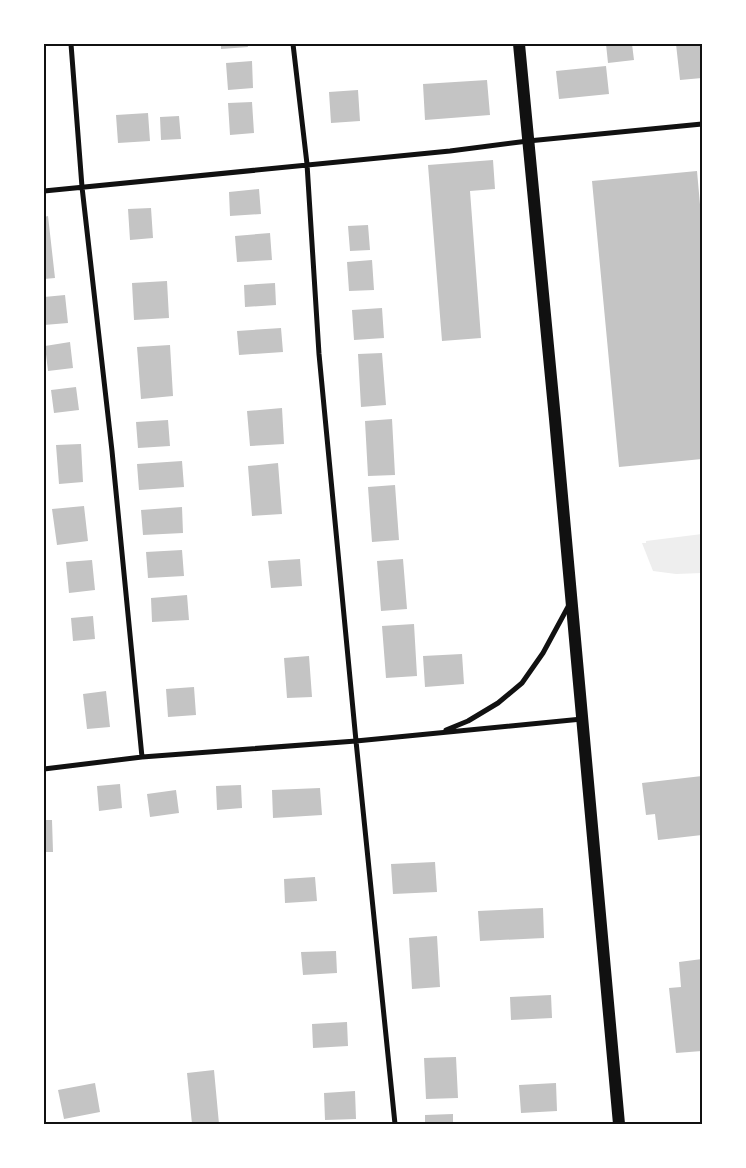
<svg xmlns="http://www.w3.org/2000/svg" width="746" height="1168" font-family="Ubuntu,sans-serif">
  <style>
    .green { fill: #eee }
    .building { fill: #c4c4c4 }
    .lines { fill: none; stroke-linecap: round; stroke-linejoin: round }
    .minor { stroke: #111; stroke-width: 5 }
    .primary { stroke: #111; stroke-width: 12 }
    .neatline { fill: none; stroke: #111; stroke-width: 2 }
  </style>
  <rect width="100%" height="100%" fill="#fff"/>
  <path class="green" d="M 702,534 L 702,573 L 676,574 L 653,571 L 642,543 L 646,543 L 646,541 Z"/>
  <path class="building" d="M 221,44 L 247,44 L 248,47 L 221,49 Z
    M 606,44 L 632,44 L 634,60 L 608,63 Z
    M 676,44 L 702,44 L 702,78 L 680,80 Z
    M 252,61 L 253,88 L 228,90 L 226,63 Z
    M 606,66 L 609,94 L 559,99 L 556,71 Z
    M 487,80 L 490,115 L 425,120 L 423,84 Z
    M 358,90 L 360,121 L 331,123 L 329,92 Z
    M 252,102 L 254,133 L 230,135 L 228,103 Z
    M 148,113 L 150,141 L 118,143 L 116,115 Z
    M 179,116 L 181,139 L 161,140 L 160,117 Z
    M 493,160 L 495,189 L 470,191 L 481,338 L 442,341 L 428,165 Z
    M 697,171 L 702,227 L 702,459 L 619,467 L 592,181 Z
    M 259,189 L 261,214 L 230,216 L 229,192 Z
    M 151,208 L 153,238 L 130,240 L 128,209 Z
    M 48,216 L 55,278 L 44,279 L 44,217 Z
    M 368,225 L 370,250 L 350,251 L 348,226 Z
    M 270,233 L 272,260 L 237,262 L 235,236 Z
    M 372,260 L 374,290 L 349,291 L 347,262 Z
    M 167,281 L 169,318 L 134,320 L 132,283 Z
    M 275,283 L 276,305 L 245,307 L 244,285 Z
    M 65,295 L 68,323 L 44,325 L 44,297 Z
    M 382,308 L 384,338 L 354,340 L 352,310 Z
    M 281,328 L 283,352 L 239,355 L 237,331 Z
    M 70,342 L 73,368 L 48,371 L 45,346 Z
    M 170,345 L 173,396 L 141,399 L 137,347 Z
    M 382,353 L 386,405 L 361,407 L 358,354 Z
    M 76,387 L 79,410 L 54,413 L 51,390 Z
    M 282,408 L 284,444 L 250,446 L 247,411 Z
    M 392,419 L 395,475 L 368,476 L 365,421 Z
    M 168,420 L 170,446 L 138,448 L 136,422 Z
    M 81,444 L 83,482 L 59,484 L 56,445 Z
    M 182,461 L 184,487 L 139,490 L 137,464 Z
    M 278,463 L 282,514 L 252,516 L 248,466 Z
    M 395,485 L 399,540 L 372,542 L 368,487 Z
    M 84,506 L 88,541 L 57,545 L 52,509 Z
    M 182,507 L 183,533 L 143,535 L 141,510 Z
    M 182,550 L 184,576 L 148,578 L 146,552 Z
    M 300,559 L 302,586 L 271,588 L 268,561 Z
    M 403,559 L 407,609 L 381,611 L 377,561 Z
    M 92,560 L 95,590 L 69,593 L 66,562 Z
    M 187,595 L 189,620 L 152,622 L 151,598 Z
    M 93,616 L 95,639 L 73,641 L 71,618 Z
    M 414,624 L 417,676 L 386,678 L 382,626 Z
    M 462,654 L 464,684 L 425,687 L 423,656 Z
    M 309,656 L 312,697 L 287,698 L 284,658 Z
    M 194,687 L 196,715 L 168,717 L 166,689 Z
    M 106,691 L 110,727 L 87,729 L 83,694 Z
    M 702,776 L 702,835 L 658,840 L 655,814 L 646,815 L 642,783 Z
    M 120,784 L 122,808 L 99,811 L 97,786 Z
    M 241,785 L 242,808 L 217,810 L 216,786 Z
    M 320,788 L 322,815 L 273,818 L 272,790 Z
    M 176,790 L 179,813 L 150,817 L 147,794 Z
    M 44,820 L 52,820 L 53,852 L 44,852 Z
    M 435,862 L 437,892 L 393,894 L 391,864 Z
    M 315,877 L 317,901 L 285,903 L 284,879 Z
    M 543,908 L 544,938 L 480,941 L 478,911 Z
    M 437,936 L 440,987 L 412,989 L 409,938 Z
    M 336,951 L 337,973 L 303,975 L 301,952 Z
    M 702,959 L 702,1051 L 676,1053 L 669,988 L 681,987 L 679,962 Z
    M 551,995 L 552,1018 L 511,1020 L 510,997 Z
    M 347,1022 L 348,1046 L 313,1048 L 312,1024 Z
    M 456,1057 L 458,1098 L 426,1099 L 424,1058 Z
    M 214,1070 L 219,1124 L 192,1124 L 187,1073 Z
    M 95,1083 L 100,1112 L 64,1119 L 58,1090 Z
    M 556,1083 L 557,1111 L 521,1113 L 519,1085 Z
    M 355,1091 L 356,1119 L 325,1120 L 324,1093 Z
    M 453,1114 L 453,1124 L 425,1124 L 425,1115 Z"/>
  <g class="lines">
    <path class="minor" d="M 71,44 L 82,187 L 112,451 L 142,757
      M 293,44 L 307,164 L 319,354 L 356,741 L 395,1124
      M 44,191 L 450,151 L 528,141 L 702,124
      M 446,730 L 468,721 L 498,703 L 522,683 L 543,653 L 569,605
      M 44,769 L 142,757 L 356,741 L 582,719"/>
    <path class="primary" d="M 519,44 L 555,419 L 619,1124"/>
  </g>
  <rect width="746" height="1168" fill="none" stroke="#ffffff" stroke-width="90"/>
  <rect x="45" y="45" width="656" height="1078" class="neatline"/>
</svg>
